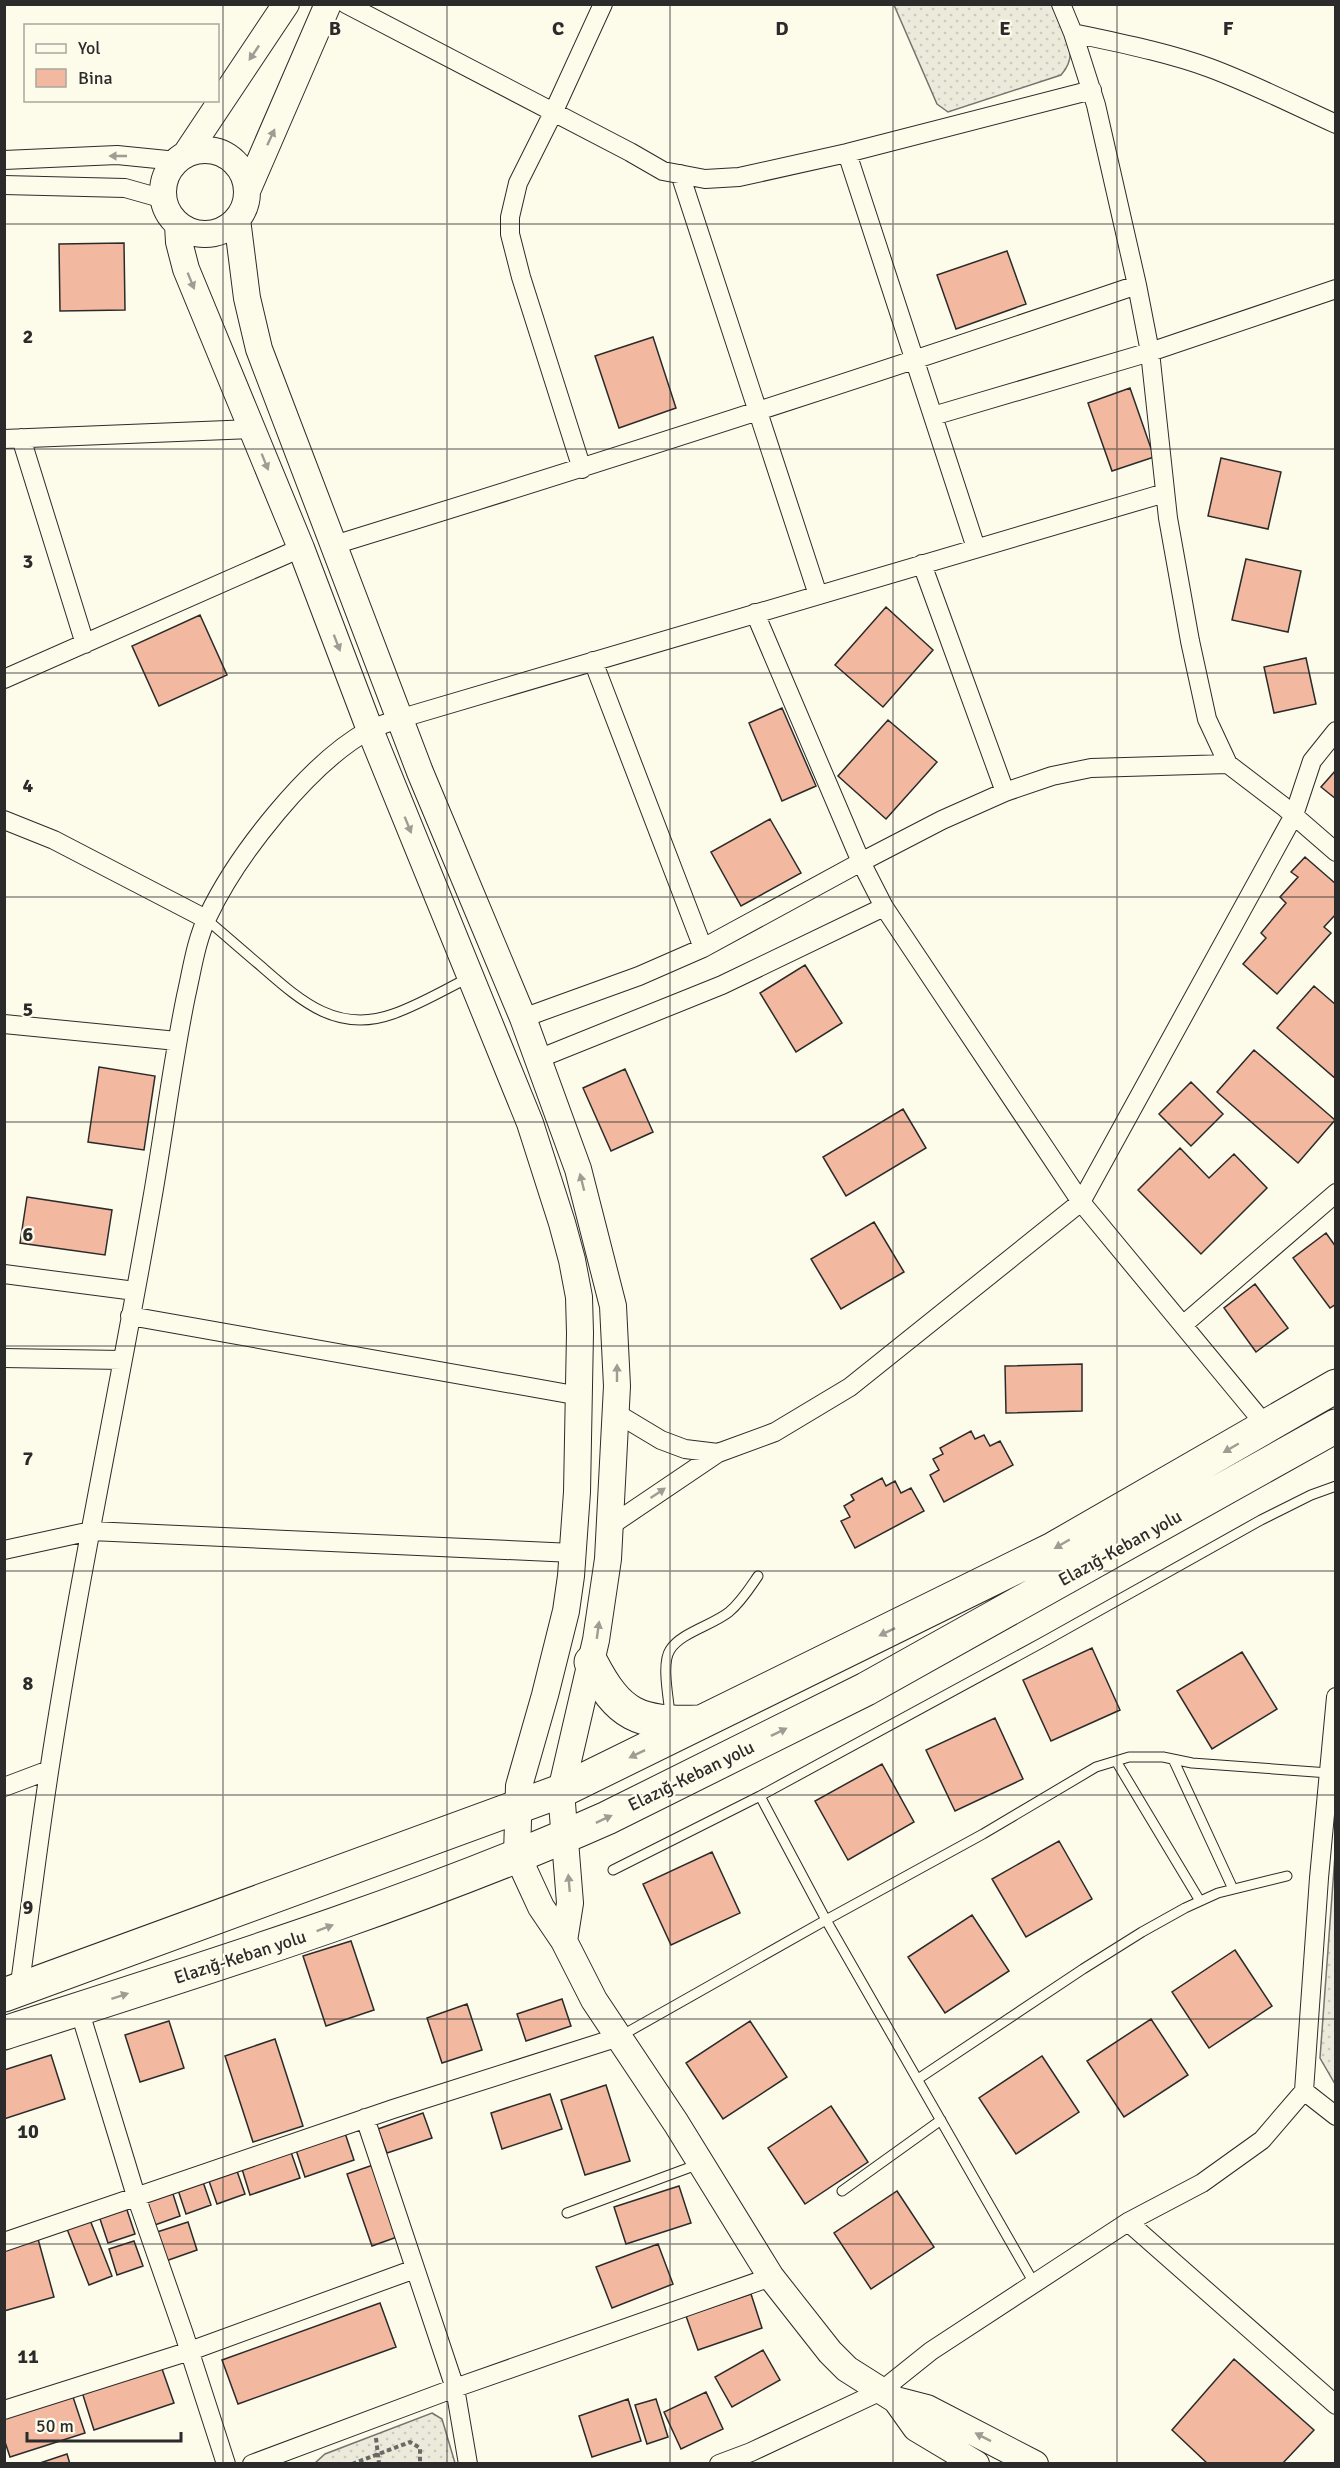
<svg xmlns="http://www.w3.org/2000/svg" width="1340" height="2468" font-family="Signika,sans-serif">
  <style>
    .grass { fill: url(#grass-dots); stroke: #74746e; stroke-width: 1.5 }
    .building { fill: #f2b8a0; stroke: #2b2b2b; stroke-width: 1.5 }
    .lines { fill: none; stroke-linecap: round; stroke-linejoin: round }
    .lane-casing { stroke: #2b2b2b; stroke-width: 11 }
    .street-casing { stroke: #2b2b2b; stroke-width: 20 }
    .secondary-casing { stroke: #2b2b2b; stroke-width: 28 }
    .highway-casing { stroke: #2b2b2b; stroke-width: 35 }
    .path { stroke: #6a6964; stroke-width: 4; stroke-dasharray: 4.5 3; stroke-linecap: butt }
    .lane { stroke: #fdfbea; stroke-width: 9 }
    .street { stroke: #fdfbea; stroke-width: 18 }
    .secondary { stroke: #fdfbea; stroke-width: 26 }
    .highway { stroke: #fdfbea; stroke-width: 33 }
    .oneway { fill: #9e9d94 }
    .grid { fill: none; stroke: #2b2b2b; stroke-width: 1.5; stroke-opacity: 0.55 }
    .labels { text-anchor: middle; stroke-width: 4.5; stroke-linejoin: round; paint-order: stroke }
    .street-label { font-size: 18px; fill: #2b2b2b; stroke: #fdfbea }
    .grid-label { font-size: 20px; text-anchor: middle; font-weight: bold; fill: #2b2b2b; stroke: #fdfbea; stroke-width: 4.5; stroke-linejoin: round; paint-order: stroke }
  </style>
  <defs>
    <pattern id="grass-dots" width="8" height="8" patternUnits="userSpaceOnUse" patternTransform="scale(1.5)"><rect width="8" height="8" fill="#ecebdb"/><path d="M2 2h.1M6 6h.1" fill="none" stroke="#cbcabc" stroke-width="1.8" stroke-linecap="round"/></pattern>
  </defs>
  <rect width="100%" height="100%" fill="#fdfbea"/>
  <path class="grass" d="M 894,5 L 1052,5 C 1063,29 1082,52 1061,75 L 948,112 L 937,104 Z
    M 1335,1855 L 1335,2084 L 1320,2058 Z
    M 432,2413 L 442,2419 L 455,2463 L 315,2463 L 325,2454 Z"/>
  <path class="building" d="M 124,243 L 125,310 L 60,311 L 59,244 Z
    M 1007,251 L 1026,304 L 956,329 L 937,275 Z
    M 653,337 L 676,408 L 619,428 L 595,356 Z
    M 1130,388 L 1154,457 L 1112,471 L 1088,403 Z
    M 1221,458 L 1281,472 L 1268,529 L 1208,516 Z
    M 1246,559 L 1301,571 L 1288,632 L 1232,620 Z
    M 886,607 L 933,650 L 883,707 L 835,665 Z
    M 200,615 L 227,675 L 159,706 L 132,646 Z
    M 1306,658 L 1316,704 L 1274,713 L 1264,667 Z
    M 782,708 L 816,786 L 782,801 L 749,723 Z
    M 888,720 L 937,762 L 886,819 L 838,776 Z
    M 1336,770 L 1336,799 L 1321,787 Z
    M 770,819 L 801,873 L 741,906 L 711,852 Z
    M 1305,857 L 1336,884 L 1336,914 L 1324,927 L 1331,933 L 1277,994 L 1243,964 L 1266,938 L 1261,933 L 1286,903 L 1280,897 L 1298,877 L 1291,872 Z
    M 805,965 L 842,1023 L 796,1052 L 760,993 Z
    M 1314,986 L 1336,1005 L 1336,1079 L 1277,1028 Z
    M 1254,1050 L 1335,1120 L 1298,1163 L 1217,1092 Z
    M 99,1067 L 155,1076 L 144,1150 L 88,1142 Z
    M 625,1069 L 653,1132 L 611,1151 L 583,1088 Z
    M 1191,1082 L 1223,1114 L 1191,1146 L 1159,1114 Z
    M 903,1109 L 926,1148 L 846,1196 L 823,1157 Z
    M 1180,1148 L 1209,1178 L 1234,1154 L 1267,1188 L 1201,1254 L 1138,1190 Z
    M 27,1197 L 112,1210 L 105,1255 L 20,1243 Z
    M 874,1222 L 904,1272 L 841,1309 L 811,1259 Z
    M 1326,1233 L 1336,1247 L 1336,1304 L 1330,1308 L 1293,1258 Z
    M 1255,1284 L 1288,1328 L 1256,1352 L 1224,1308 Z
    M 1082,1364 L 1082,1411 L 1006,1413 L 1005,1366 Z
    M 971,1431 L 975,1439 L 984,1435 L 990,1446 L 1000,1441 L 1013,1465 L 944,1502 L 930,1475 L 939,1470 L 933,1459 L 943,1454 L 940,1448 Z
    M 882,1478 L 886,1486 L 895,1481 L 901,1493 L 911,1488 L 924,1511 L 855,1548 L 841,1521 L 850,1517 L 844,1506 L 854,1500 L 851,1495 Z
    M 1092,1648 L 1120,1710 L 1051,1741 L 1023,1680 Z
    M 1242,1652 L 1277,1709 L 1212,1749 L 1177,1691 Z
    M 995,1718 L 1023,1779 L 955,1811 L 926,1750 Z
    M 882,1764 L 914,1822 L 848,1860 L 815,1801 Z
    M 1059,1841 L 1092,1899 L 1026,1937 L 992,1879 Z
    M 712,1852 L 740,1913 L 671,1945 L 643,1884 Z
    M 972,1915 L 1009,1971 L 945,2013 L 908,1957 Z
    M 351,1941 L 374,2010 L 326,2026 L 303,1956 Z
    M 1235,1950 L 1272,2006 L 1209,2048 L 1172,1992 Z
    M 562,1999 L 571,2026 L 526,2041 L 517,2014 Z
    M 467,2004 L 482,2050 L 442,2063 L 427,2018 Z
    M 1151,2019 L 1188,2075 L 1124,2117 L 1087,2061 Z
    M 169,2021 L 184,2068 L 140,2082 L 125,2035 Z
    M 750,2021 L 787,2077 L 723,2119 L 686,2063 Z
    M 275,2039 L 303,2126 L 253,2142 L 225,2056 Z
    M 51,2055 L 65,2099 L 4,2119 L 4,2070 Z
    M 1042,2056 L 1079,2112 L 1016,2154 L 979,2098 Z
    M 606,2085 L 630,2161 L 585,2175 L 561,2100 Z
    M 550,2094 L 562,2129 L 502,2149 L 491,2113 Z
    M 831,2106 L 868,2162 L 805,2204 L 768,2148 Z
    M 423,2113 L 432,2138 L 387,2153 L 378,2129 Z
    M 345,2133 L 354,2160 L 305,2177 L 296,2150 Z
    M 291,2152 L 300,2178 L 250,2195 L 242,2169 Z
    M 373,2165 L 397,2237 L 372,2246 L 347,2174 Z
    M 237,2171 L 245,2194 L 217,2204 L 209,2181 Z
    M 203,2182 L 211,2205 L 186,2214 L 178,2190 Z
    M 679,2186 L 691,2223 L 626,2244 L 614,2207 Z
    M 172,2191 L 180,2216 L 152,2226 L 144,2201 Z
    M 897,2191 L 934,2247 L 871,2289 L 834,2233 Z
    M 126,2207 L 135,2234 L 108,2243 L 99,2216 Z
    M 90,2220 L 112,2276 L 89,2285 L 67,2229 Z
    M 188,2222 L 197,2250 L 163,2262 L 154,2233 Z
    M 38,2239 L 54,2297 L 4,2311 L 4,2248 Z
    M 134,2241 L 143,2266 L 117,2275 L 109,2249 Z
    M 658,2244 L 673,2284 L 612,2308 L 596,2267 Z
    M 751,2294 L 762,2328 L 698,2350 L 686,2316 Z
    M 380,2303 L 396,2347 L 238,2404 L 222,2360 Z
    M 763,2350 L 780,2380 L 732,2407 L 715,2377 Z
    M 1234,2359 L 1314,2430 L 1282,2464 L 1208,2464 L 1172,2430 Z
    M 161,2366 L 174,2403 L 94,2430 L 82,2392 Z
    M 706,2392 L 723,2429 L 681,2449 L 664,2412 Z
    M 72,2394 L 85,2433 L 10,2457 L 4,2439 L 4,2416 Z
    M 628,2399 L 641,2441 L 592,2457 L 579,2416 Z
    M 656,2399 L 668,2437 L 647,2444 L 635,2405 Z
    M 67,2454 L 70,2464 L 37,2464 Z"/>
  <g class="lines">
    <g class="lane-casing">
      <path id="lane" d="M 206,919 C 225,935 243,951 262,967 C 301,1001 337,1034 393,1014 C 419,1005 444,990 468,978
        M 670,1715 C 669,1699 661,1664 670,1650 C 680,1633 713,1625 729,1612 C 741,1602 749,1589 758,1576
        M 1173,1759 L 1233,1889
        M 1116,1761 L 1200,1901
        M 760,1796 L 826,1920 L 1034,2283
        M 613,1870 L 760,1796 L 1045,1641 L 1261,1520 L 1311,1495 L 1336,1486
        M 619,2037 L 826,1920 L 983,1834 L 1096,1767 L 1129,1757 L 1163,1757 L 1192,1763 L 1329,1773
        M 918,2079 L 1083,1969 L 1142,1932 L 1185,1908 L 1218,1893 L 1287,1876
        M 842,2191 L 941,2120
        M 567,2213 L 699,2164"/>
    </g>
    <g class="street-casing">
      <path id="street" d="M 346,4 L 630,152 L 663,171 L 705,179 L 739,177 L 847,153 L 1092,90
        M 1061,4 L 1073,33 L 1096,105 L 1137,285 L 1150,352 L 1168,518 L 1190,641 L 1207,719 L 1228,764 L 1283,806 L 1336,852
        M 1073,33 C 1119,43 1166,52 1210,68 C 1253,84 1294,105 1336,124
        M 847,153 L 976,548
        M 4,160 L 117,155 L 177,161
        M 680,174 L 818,595
        M 4,185 L 125,188 L 164,199
        M 933,416 L 1150,352 L 1336,289
        M 21,438 L 85,644
        M 4,439 L 252,429
        M 582,469 L 521,277 L 510,234 L 510,217 L 518,183 L 553,113 L 603,4
        M 334,545 C 603,462 870,376 1137,285
        M 922,564 L 1005,792
        M 593,661 L 703,948
        M 4,679 L 301,548
        M 1228,764 L 1091,768 L 1052,776 L 1005,792 L 942,820 L 861,862 L 884,907 L 1081,1202 L 1267,1427
        M 4,820 L 54,840 L 206,919
        M 523,1018 L 639,976 L 703,948 L 861,862 L 755,613
        M 4,1024 L 177,1041
        M 538,1059 L 722,985 L 884,907
        M 4,1274 L 135,1291
        M 130,1316 L 580,1396
        M 1183,1325 L 1336,1193
        M 4,1358 L 122,1360
        M 718,1453 L 775,1432 L 850,1387 L 1081,1202 L 1294,815 L 1312,761 L 1336,731
        M 610,1526 L 718,1453 L 685,1449 L 661,1440 L 616,1413
        M 4,1550 L 91,1531 L 573,1553
        M 4,1787 L 49,1770
        M 19,1991 C 29,1918 38,1844 49,1772 C 78,1580 119,1391 152,1200 C 164,1132 172,1064 186,996 C 192,970 196,940 208,916 C 237,855 309,763 369,730 C 379,725 391,722 402,718 L 1165,493
        M 79,2009 L 136,2196 L 184,2334 L 226,2464
        M 1304,2091 L 1336,2116
        M 365,2118 L 455,2388 L 468,2464
        M 1128,2222 L 1336,2405
        M 4,2242 L 393,2109 L 619,2037
        M 4,2410 L 190,2351 L 415,2269
        M 252,2464 L 455,2388 L 771,2277
        M 719,2464 L 751,2452 L 881,2391 L 931,2351 L 1128,2222 L 1202,2183 L 1262,2140 L 1304,2091 L 1319,1878 L 1336,1697"/>
    </g>
    <g class="secondary-casing">
      <path id="secondary" d="M163 192a42 42 0 1 1 84 0a42 42 0 1 1-84 0Z
        M 186,154 L 286,4
        M 247,191 L 328,4
        M 237,219 L 247,298 L 259,349 L 420,772 L 523,1018 L 578,1169 L 613,1306 L 617,1386 L 608,1559 L 596,1640 L 561,1791 L 570,1903 L 564,1941
        M 178,225 L 179,242 L 186,269 L 301,548 L 370,730 L 530,1123 L 562,1223 L 572,1260 L 579,1297 L 580,1333 L 577,1492 L 571,1576 L 566,1611 L 545,1695 L 519,1786 L 517,1855 L 541,1907 L 564,1941 L 594,2000 L 676,2123 L 771,2277 L 830,2352 L 847,2369 L 896,2400 L 927,2408 L 1035,2464
        M 896,2400 L 916,2428 L 976,2464"/>
    </g>
    <g class="highway-casing">
      <path id="highway" d="M 591,1662 C 619,1716 638,1724 698,1722
        M 4,1995 L 561,1791 L 1053,1549 L 1336,1386
        M 4,2033 C 206,1968 413,1904 607,1818 L 866,1689 L 1336,1426"/>
    </g>
    <path class="path" d="M 376,2438 L 379,2464
      M 352,2464 L 410,2442 L 420,2448 L 420,2464"/>
    <use href="#lane" class="lane"/>
    <use href="#street" class="street"/>
    <use href="#secondary" class="secondary"/>
    <use href="#highway" class="highway"/>
  </g>
  <defs><path id="oneway-solid" d="M-6-.8H1V-3.2L6.5 0L1 3.2V.8H-6Z" transform="scale(1.5)"/></defs>
  <g class="oneway">
    <use href="#oneway-solid" transform="translate(254 53) rotate(124)"/>
    <use href="#oneway-solid" transform="translate(271 137) rotate(-65)"/>
    <use href="#oneway-solid" transform="translate(118 156) rotate(-180)"/>
    <use href="#oneway-solid" transform="translate(191 281) rotate(68)"/>
    <use href="#oneway-solid" transform="translate(265 462) rotate(68)"/>
    <use href="#oneway-solid" transform="translate(337 643) rotate(69)"/>
    <use href="#oneway-solid" transform="translate(408 825) rotate(68)"/>
    <use href="#oneway-solid" transform="translate(582 1182) rotate(-104)"/>
    <use href="#oneway-solid" transform="translate(617 1373) rotate(-90)"/>
    <use href="#oneway-solid" transform="translate(1231 1448) rotate(150)"/>
    <use href="#oneway-solid" transform="translate(658 1493) rotate(-34)"/>
    <use href="#oneway-solid" transform="translate(1062 1544) rotate(150)"/>
    <use href="#oneway-solid" transform="translate(598 1630) rotate(-82)"/>
    <use href="#oneway-solid" transform="translate(887 1632) rotate(154)"/>
    <use href="#oneway-solid" transform="translate(779 1732) rotate(-26)"/>
    <use href="#oneway-solid" transform="translate(637 1754) rotate(154)"/>
    <use href="#oneway-solid" transform="translate(604 1819) rotate(-25)"/>
    <use href="#oneway-solid" transform="translate(569 1883) rotate(-95)"/>
    <use href="#oneway-solid" transform="translate(325 1928) rotate(-21)"/>
    <use href="#oneway-solid" transform="translate(120 1996) rotate(-18)"/>
    <use href="#oneway-solid" transform="translate(983 2437) rotate(-153)"/>
  </g>
  <path class="grid" d="M 223,4 L 223,2464M 447,4 L 447,2464M 670,4 L 670,2464M 893,4 L 893,2464M 1117,4 L 1117,2464M 4,224 L 1336,224M 4,449 L 1336,449M 4,673 L 1336,673M 4,897 L 1336,897M 4,1122 L 1336,1122M 4,1346 L 1336,1346M 4,1571 L 1336,1571M 4,1795 L 1336,1795M 4,2019 L 1336,2019M 4,2244 L 1336,2244"/>
  <g class="labels">
    <g class="street-label">
      <text transform="translate(1120 1548) rotate(-29)" y="6">Elazığ-Keban yolu</text>
      <text transform="translate(691 1776) rotate(-26)" y="6">Elazığ-Keban yolu</text>
      <text transform="translate(240 1957) rotate(-18)" y="6">Elazığ-Keban yolu</text>
    </g>
  </g>
  <g class="grid-label">
    <text x="335" y="35">B</text>
    <text x="558" y="35">C</text>
    <text x="782" y="35">D</text>
    <text x="1005" y="35">E</text>
    <text x="1228" y="35">F</text>
    <text x="28" y="343">2</text>
    <text x="28" y="568">3</text>
    <text x="28" y="792">4</text>
    <text x="28" y="1016">5</text>
    <text x="28" y="1241">6</text>
    <text x="28" y="1465">7</text>
    <text x="28" y="1690">8</text>
    <text x="28" y="1914">9</text>
    <text x="28" y="2138">10</text>
    <text x="28" y="2363">11</text>
  </g>
  <rect width="1340" height="2468" fill="none" stroke="#2b2b2b" stroke-width="12"/>
  <rect x="24" y="24" width="195" height="78" fill="#fdfbea" stroke="#a9a89e" stroke-width="1.5"/>
  <rect x="36" y="44" width="30" height="9" fill="#fdfbea" stroke="#a9a89e" stroke-width="1.5"/>
  <text x="78" y="54" font-size="18" fill="#2b2b2b">Yol</text>
  <rect x="36" y="69" width="30" height="18" fill="#f2b8a0" stroke="#a9a89e" stroke-width="1.5"/>
  <text x="78" y="84" font-size="18" fill="#2b2b2b">Bina</text>
  <path d="M27 2432v9h154v-9" fill="none" stroke="#2b2b2b" stroke-width="3"/>
  <text x="36" y="2432" font-size="18" fill="#2b2b2b" stroke="#fdfbea" stroke-width="4.5" paint-order="stroke">50 m</text>
</svg>
